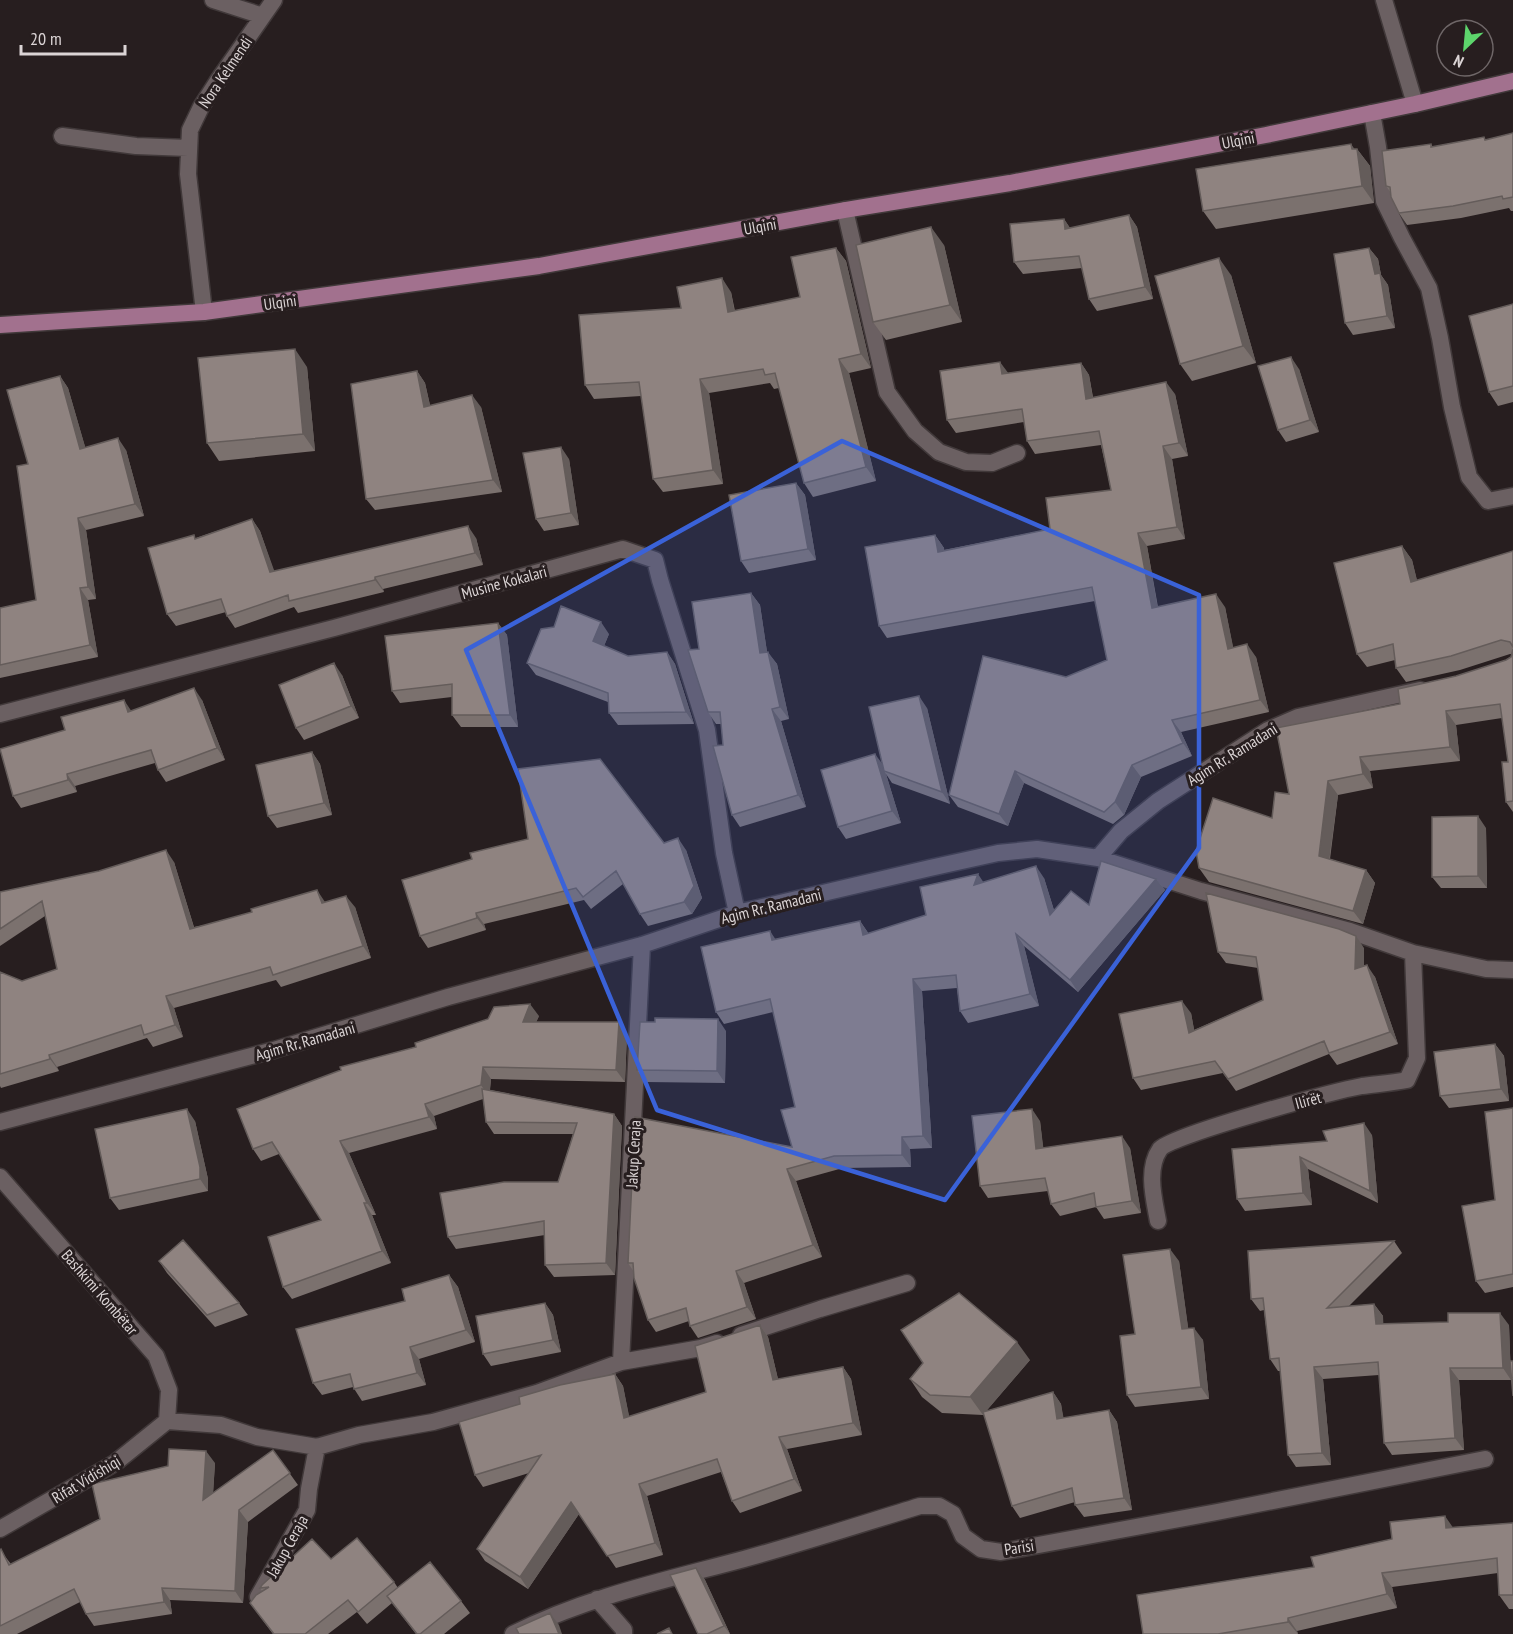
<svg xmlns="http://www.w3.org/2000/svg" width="1513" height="1634" font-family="'PT Sans Narrow',sans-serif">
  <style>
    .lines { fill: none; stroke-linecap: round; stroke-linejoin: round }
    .minor-casing { stroke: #41393a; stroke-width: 19 }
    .primary-casing { stroke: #41393a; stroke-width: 19 }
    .minor { stroke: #6b6062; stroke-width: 16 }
    .primary { stroke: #a2718e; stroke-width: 16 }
    .wall { fill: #7b716e }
    .shaded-wall { fill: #645c5a }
    .building { fill: #8f8380; stroke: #645c5a; stroke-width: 1.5 }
    .marked { fill: #3a62d8; fill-opacity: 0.2; stroke: #3a62d8; stroke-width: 4.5; stroke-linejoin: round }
    .labels { text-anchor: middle; stroke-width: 6; stroke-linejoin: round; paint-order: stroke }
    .street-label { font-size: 16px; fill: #dbd4d5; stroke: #271e1f }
  </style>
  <rect width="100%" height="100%" fill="#271e1f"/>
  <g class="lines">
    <g class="minor-casing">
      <path id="minor" d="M 213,0 L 263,16
        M 1384,0 L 1415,104
        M 1372,113 L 1378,147 L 1384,201 L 1402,238 L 1429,288 L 1440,338 L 1452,407 L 1469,477 L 1488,501 L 1513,496
        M 62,136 L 136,146 L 188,148
        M 845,210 L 887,392 L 915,431 L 939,452 L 966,462 L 992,463 L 1017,453
        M 204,312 L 188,174 L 190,130 L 201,107 L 217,82 L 274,0
        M 0,714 L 334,628 L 623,549 L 655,560 L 660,580 L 707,730 L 724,853 L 737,913
        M 1098,858 L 1121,831 L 1158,801 L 1268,730 L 1298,717 L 1420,690
        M 0,1122 L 274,1050 L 448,997 L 642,945 L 737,913 L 930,868 L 998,853 L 1037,849 L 1098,858 L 1201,891 L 1350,931 L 1413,953 L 1486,969 L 1513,970
        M 0,1177 L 156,1356 L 169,1390 L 167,1421
        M 1158,1221 C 1154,1199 1146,1169 1160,1149 C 1171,1135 1335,1091 1362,1086 C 1377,1084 1392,1083 1407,1080 L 1417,1058 L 1413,953
        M 741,1335 L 820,1309 L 907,1283
        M 621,1362 L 642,945
        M 167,1421 L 221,1425 L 257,1437 L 317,1447 L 359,1435 L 433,1422 L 537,1393 L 621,1362 L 701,1348 L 717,1343
        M 0,1529 L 115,1463 L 167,1421
        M 258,1597 L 307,1510 L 309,1489 L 317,1447
        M 597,1599 L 624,1630 L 624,1634
        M 513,1634 C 586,1597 666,1580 744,1559 C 803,1543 861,1524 920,1506 L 939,1506 L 953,1514 L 963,1536 L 981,1549 L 1001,1552 L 1217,1512 L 1485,1459"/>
    </g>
    <g class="primary-casing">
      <path id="primary" d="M 0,325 L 204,312 L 539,266 L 845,210 L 1010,183 L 1266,135 L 1415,104 L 1513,81"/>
    </g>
    <use href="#minor" class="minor"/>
    <use href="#primary" class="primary"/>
  </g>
  <path class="wall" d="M 1513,133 L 1513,211 L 1511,211 L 1509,208 L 1461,218 L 1407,225 L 1399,213 L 1391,193 L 1386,186 L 1431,144 L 1433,147 L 1486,140 Z
    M 1354,149 L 1357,149 L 1370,166 L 1374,203 L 1216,229 L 1203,211 Z
    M 1129,215 L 1137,227 L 1153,299 L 1097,311 L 1089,299 L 1082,268 L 1023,274 L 1014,262 L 1064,219 L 1070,228 Z
    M 944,245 L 962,322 L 886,340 L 873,322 Z
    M 836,248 L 846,261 L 871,368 L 849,373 L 876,481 L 813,497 L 804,483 L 779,388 L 774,389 L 770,383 L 709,393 L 723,484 L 663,492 L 653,479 L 641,396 L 594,399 L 585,385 L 681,308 L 731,292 L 735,311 L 800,297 Z
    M 1369,248 L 1378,259 L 1381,275 L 1388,285 L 1395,328 L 1353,335 L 1345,323 Z
    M 1231,275 L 1256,363 L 1192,381 L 1180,364 Z
    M 1513,304 L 1513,402 L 1498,406 L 1489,392 Z
    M 1081,363 L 1089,375 L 1093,397 L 1175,394 L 1188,456 L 1172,459 L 1185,539 L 1147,546 L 1158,607 L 1225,607 L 1233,648 L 1256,657 L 1269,712 L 1181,732 L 1192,756 L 1141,777 L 1124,815 L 1113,824 L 1024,783 L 1008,826 L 958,807 L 949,795 L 1066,677 L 1107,660 L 1095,601 L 887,638 L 879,626 L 935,535 L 944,548 L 944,550 L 1050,529 L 1111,490 L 1101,445 L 1035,454 L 1027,441 L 1024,422 L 956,433 L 947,420 L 1008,373 Z
    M 307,367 L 315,451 L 219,461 L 207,443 Z
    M 1299,369 L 1319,432 L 1286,442 L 1278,430 Z
    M 417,371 L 425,383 L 430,405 L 481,407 L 502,492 L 375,510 L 366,499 Z
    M 60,376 L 68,388 L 85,447 L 126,450 L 144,516 L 86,530 L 96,599 L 88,600 L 98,657 L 0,678 L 0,608 L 36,600 L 28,464 Z
    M 569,459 L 579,525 L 544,531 L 536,519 Z
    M 796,483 L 805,495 L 816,560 L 749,573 L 741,561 Z
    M 252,519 L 260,531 L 274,572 L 476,538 L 483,565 L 383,589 L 384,592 L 298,613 L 294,607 L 235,628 L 227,616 L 226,612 L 176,626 L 167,614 L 196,538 Z
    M 1402,546 L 1412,560 L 1417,581 L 1513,551 L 1513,812 L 1506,802 L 1508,762 L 1502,718 L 1456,725 L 1460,761 L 1370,771 L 1373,788 L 1338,795 L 1330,859 L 1366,870 L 1375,883 L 1363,924 L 1209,882 L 1199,868 L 1272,818 L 1289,794 L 1400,704 L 1456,676 L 1506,660 L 1511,657 L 1512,654 L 1510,654 L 1460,670 L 1406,682 L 1396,668 L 1395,660 L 1367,667 L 1357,654 Z
    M 751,593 L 760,605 L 767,652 L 777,664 L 789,719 L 781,721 L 806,807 L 740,827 L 732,815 L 723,745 L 721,724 L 716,724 L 708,712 L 699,649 Z
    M 498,623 L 507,635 L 518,727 L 461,727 L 452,715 L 452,697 L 400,703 L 392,691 Z
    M 609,634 L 604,646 L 628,656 L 667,652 L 675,664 L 694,724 L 618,725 L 609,713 L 608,702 L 536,675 L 527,663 Z
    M 342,675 L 359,718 L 304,740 L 296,728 Z
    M 202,700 L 225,760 L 166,782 L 158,770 L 155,763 L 75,786 L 77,792 L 21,808 L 13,796 L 132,711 Z
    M 927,708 L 950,804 L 892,783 L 886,774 L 901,823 L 846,839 L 838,827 L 882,764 Z
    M 312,752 L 320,764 L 332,815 L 277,828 L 268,816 Z
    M 1486,828 L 1487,888 L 1441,888 L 1432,877 Z
    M 664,843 L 686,850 L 702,898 L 692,914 L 648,926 L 640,914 L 623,884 L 591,909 L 584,900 L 484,924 L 486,930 L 428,948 L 420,936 L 472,859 Z
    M 174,862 L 194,927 L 326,902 L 355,907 L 371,958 L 281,987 L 276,980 L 174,1008 L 183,1037 L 153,1047 L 147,1038 L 57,1067 L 59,1071 L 1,1088 L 0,1086 L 0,972 L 22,981 L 57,969 L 45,916 L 0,946 L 0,892 Z
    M 1044,878 L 1054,910 L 1089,905 L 1156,879 L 1165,890 L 1078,992 L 1024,946 L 1039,1006 L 968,1023 L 960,1011 L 957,988 L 922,991 L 932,1148 L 910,1149 L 911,1167 L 843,1168 L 796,1181 L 822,1257 L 744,1283 L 756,1319 L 698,1338 L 690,1326 L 689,1321 L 656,1332 L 648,1320 L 634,1272 L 628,1263 L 792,1147 L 795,1107 L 773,1012 L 724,1024 L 716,1012 L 776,939 L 860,921 L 869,934 L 926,915 L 983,882 Z
    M 1364,948 L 1364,966 L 1375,977 L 1398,1044 L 1337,1065 L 1329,1054 L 1236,1091 L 1223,1073 L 1141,1090 L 1133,1078 L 1191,1013 L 1194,1030 L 1263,1000 L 1258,968 L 1226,963 L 1218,952 Z
    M 539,1016 L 536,1022 L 627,1034 L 625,1082 L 491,1079 L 490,1090 L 614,1114 L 622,1126 L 615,1275 L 554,1277 L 545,1265 L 545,1235 L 456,1249 L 448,1237 L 558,1182 L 573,1134 L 494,1134 L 486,1122 L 483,1099 L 434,1116 L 437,1129 L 349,1153 L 376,1215 L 372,1215 L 391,1263 L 292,1299 L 283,1287 L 321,1220 L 279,1154 L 261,1161 L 253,1149 Z
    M 655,1022 L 726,1031 L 725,1083 L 646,1082 L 637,1070 Z
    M 1495,1044 L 1504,1056 L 1509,1101 L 1449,1108 L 1440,1096 Z
    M 1513,1108 L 1513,1287 L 1485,1293 L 1476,1281 L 1495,1200 Z
    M 195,1121 L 208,1179 L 208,1191 L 119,1210 L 110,1198 Z
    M 1040,1121 L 1043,1148 L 1130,1148 L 1141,1213 L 1104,1219 L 1096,1207 L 1060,1216 L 1051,1204 L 1048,1191 L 988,1198 L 980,1186 Z
    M 1372,1135 L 1378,1203 L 1308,1169 L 1312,1205 L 1245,1211 L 1237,1199 L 1232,1149 L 1327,1141 Z
    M 1394,1241 L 1402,1253 L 1349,1306 L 1374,1304 L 1383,1316 L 1383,1324 L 1509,1325 L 1511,1380 L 1459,1380 L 1464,1450 L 1392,1455 L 1384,1443 L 1379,1375 L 1323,1379 L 1331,1465 L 1296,1467 L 1288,1455 L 1280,1371 L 1278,1371 L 1270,1359 L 1264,1310 L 1260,1311 L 1251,1299 Z
    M 159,1261 L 239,1303 L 248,1315 L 215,1327 L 167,1273 Z
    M 1179,1261 L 1188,1328 L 1203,1340 L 1209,1399 L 1135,1407 L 1127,1395 L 1135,1334 Z
    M 449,1275 L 458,1287 L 475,1342 L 419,1359 L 426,1385 L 362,1401 L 353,1387 L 322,1395 L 313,1383 L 405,1301 Z
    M 545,1303 L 553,1315 L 561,1352 L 491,1366 L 483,1354 Z
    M 760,1325 L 768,1337 L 778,1379 L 843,1367 L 851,1379 L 862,1435 L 787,1449 L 802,1491 L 740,1513 L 732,1501 L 721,1472 L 647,1496 L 663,1555 L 616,1568 L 579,1514 L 528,1589 L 485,1561 L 477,1549 L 529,1473 L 483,1487 L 475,1475 L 520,1404 L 615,1374 L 623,1386 L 629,1417 L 706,1392 Z
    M 1030,1360 L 986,1411 L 1053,1392 L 1061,1404 L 1063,1418 L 1109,1410 L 1117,1422 L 1132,1510 L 1084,1517 L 1075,1505 L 1075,1502 L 1020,1518 L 1012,1506 L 984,1414 L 983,1415 L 942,1413 L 922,1397 L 910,1379 Z
    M 273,1450 L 298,1485 L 248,1522 L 243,1603 L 170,1600 L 172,1614 L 94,1626 L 86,1614 L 80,1602 L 17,1634 L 0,1634 L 0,1550 L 11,1564 L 215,1463 L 213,1493 Z
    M 1513,1523 L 1513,1609 L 1509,1609 L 1499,1595 L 1498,1573 L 1392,1587 L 1397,1608 L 1297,1631 L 1298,1634 L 1143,1634 L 1314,1567 L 1453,1527 Z
    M 331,1559 L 394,1582 L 398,1588 L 461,1601 L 470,1613 L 444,1634 L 416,1634 L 392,1603 L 367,1624 L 357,1612 L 328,1634 L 273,1634 L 250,1603 L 262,1591 L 260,1588 Z
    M 696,1568 L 705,1580 L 730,1634 L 698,1634 Z"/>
  <path class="shaded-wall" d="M 1351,144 L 1358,154 L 1357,149 L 1370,166 L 1374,203 L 1362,186 Z
    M 1129,215 L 1137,227 L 1153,299 L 1145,287 Z
    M 1064,219 L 1072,231 L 1065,229 Z
    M 931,227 L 944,245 L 962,322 L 950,305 Z
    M 836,248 L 846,261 L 871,368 L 861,354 Z
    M 1369,248 L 1378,259 L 1381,275 L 1388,285 L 1395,328 L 1387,316 L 1375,274 Z
    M 1219,258 L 1231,275 L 1256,363 L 1243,346 Z
    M 722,278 L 731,292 L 737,326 L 728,312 Z
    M 295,349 L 307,367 L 315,451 L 303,434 Z
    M 1291,357 L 1299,369 L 1319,432 L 1310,420 Z
    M 839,359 L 849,373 L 876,481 L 866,467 Z
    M 1000,362 L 1009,374 L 1002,374 Z
    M 1081,363 L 1089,375 L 1095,411 L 1086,399 Z
    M 417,371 L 425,383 L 433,419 L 424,407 Z
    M 60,376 L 68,388 L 89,460 L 80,449 Z
    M 700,379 L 709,393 L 723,484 L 713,470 Z
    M 1166,382 L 1175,394 L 1188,456 L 1179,443 Z
    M 472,395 L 481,407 L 502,492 L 493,480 Z
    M 118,438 L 126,450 L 144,516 L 135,504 Z
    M 1163,446 L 1172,459 L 1185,539 L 1177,527 Z
    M 561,447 L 569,459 L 579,525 L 571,513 Z
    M 796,483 L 805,495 L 816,560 L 808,549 Z
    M 78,518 L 86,530 L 96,599 L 88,587 Z
    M 252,519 L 260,531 L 279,584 L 270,572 Z
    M 468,526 L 476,538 L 483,565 L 475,553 Z
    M 1138,533 L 1147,546 L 1160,621 L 1152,608 Z
    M 935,535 L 944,548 L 947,564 L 938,552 Z
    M 1402,546 L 1412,560 L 1421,596 L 1411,582 Z
    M 375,577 L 383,589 L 384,592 L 375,580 Z
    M 80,588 L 88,600 L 98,657 L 90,645 Z
    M 751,593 L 760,605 L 769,665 L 760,653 Z
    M 1216,594 L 1225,607 L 1236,661 L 1228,649 Z
    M 601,622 L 609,634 L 601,653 L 593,641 Z
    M 498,623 L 507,635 L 518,727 L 510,715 Z
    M 1247,644 L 1256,657 L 1269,712 L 1260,700 Z
    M 667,652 L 675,664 L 694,724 L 686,712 Z
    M 768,652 L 777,664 L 789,719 L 780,707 Z
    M 334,663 L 342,675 L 359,718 L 351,706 Z
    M 194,688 L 202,700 L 225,760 L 217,748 Z
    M 919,696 L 927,708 L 950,804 L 942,792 Z
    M 124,700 L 132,712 L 128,712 Z
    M 772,709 L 781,721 L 806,807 L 798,795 Z
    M 1446,711 L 1456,725 L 1460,761 L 1450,747 Z
    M 1172,720 L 1181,732 L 1192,756 L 1183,743 Z
    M 312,752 L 320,764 L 332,815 L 324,803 Z
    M 875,754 L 884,766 L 884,771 L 886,774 L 901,823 L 892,811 Z
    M 1360,757 L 1370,771 L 1373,788 L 1363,774 Z
    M 1132,765 L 1141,777 L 1124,815 L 1115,802 Z
    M 1015,771 L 1024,783 L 1008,826 L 999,814 Z
    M 67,774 L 75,786 L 77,792 L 68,780 Z
    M 1328,781 L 1338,795 L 1328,869 L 1319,856 Z
    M 1478,816 L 1486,828 L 1487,888 L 1478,876 Z
    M 678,838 L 686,850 L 702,898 L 692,914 L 684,902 Z
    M 166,850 L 174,862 L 198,941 L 190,929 Z
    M 1036,866 L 1044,878 L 1059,927 L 1050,915 Z
    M 1366,870 L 1375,883 L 1363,924 L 1353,911 Z
    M 978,874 L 986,886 L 974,885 Z
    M 1156,879 L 1165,890 L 1078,992 L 1070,980 Z
    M 317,890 L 325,902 L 330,915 L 322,903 Z
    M 346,896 L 355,907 L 371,958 L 363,946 Z
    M 476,913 L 484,924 L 486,930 L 477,918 Z
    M 860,921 L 868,933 L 872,947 L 863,935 Z
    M 770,931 L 778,943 L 772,940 Z
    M 1016,934 L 1024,946 L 1039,1006 L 1030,994 Z
    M 1356,936 L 1364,948 L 1364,980 L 1355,969 Z
    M 1367,965 L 1375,977 L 1398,1044 L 1390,1032 Z
    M 913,979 L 922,991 L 932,1148 L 923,1136 Z
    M 166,996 L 174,1008 L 183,1037 L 175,1025 Z
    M 1182,1001 L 1191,1013 L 1197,1045 L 1189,1033 Z
    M 530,1004 L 539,1016 L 531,1034 L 523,1022 Z
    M 718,1019 L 726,1031 L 725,1083 L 717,1071 Z
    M 619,1022 L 627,1034 L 625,1082 L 616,1070 Z
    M 1495,1044 L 1504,1056 L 1509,1101 L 1501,1089 Z
    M 49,1055 L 57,1067 L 59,1071 L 50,1059 Z
    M 483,1067 L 491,1079 L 489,1097 L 481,1085 Z
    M 425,1104 L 434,1116 L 437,1129 L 429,1117 Z
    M 187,1109 L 195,1121 L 208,1179 L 208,1191 L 200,1179 Z
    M 1032,1109 L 1040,1121 L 1045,1161 L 1036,1149 Z
    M 614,1114 L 622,1126 L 615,1275 L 606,1263 Z
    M 1364,1123 L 1372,1135 L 1378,1203 L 1370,1191 Z
    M 1122,1136 L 1130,1148 L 1141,1213 L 1132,1201 Z
    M 902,1137 L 910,1149 L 911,1167 L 902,1155 Z
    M 340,1141 L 349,1153 L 376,1215 L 367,1203 Z
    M 1300,1157 L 1308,1169 L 1312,1205 L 1303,1193 Z
    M 787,1169 L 796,1181 L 822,1257 L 813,1245 Z
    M 364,1203 L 372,1215 L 391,1263 L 382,1251 Z
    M 1170,1249 L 1179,1261 L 1190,1341 L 1182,1329 Z
    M 736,1271 L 744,1283 L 756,1319 L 747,1307 Z
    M 449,1275 L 458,1287 L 475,1342 L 466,1330 Z
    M 545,1303 L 553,1315 L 561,1352 L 553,1340 Z
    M 1374,1304 L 1383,1316 L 1384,1336 L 1376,1324 Z
    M 1500,1313 L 1509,1325 L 1511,1380 L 1503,1368 Z
    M 760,1325 L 768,1337 L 781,1392 L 773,1380 Z
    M 1194,1328 L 1203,1340 L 1209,1399 L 1201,1387 Z
    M 1017,1342 L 1030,1360 L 983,1415 L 970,1397 Z
    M 410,1347 L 419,1359 L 426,1385 L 417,1373 Z
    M 843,1367 L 851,1379 L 862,1435 L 853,1423 Z
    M 1314,1367 L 1323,1379 L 1331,1465 L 1322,1453 Z
    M 1450,1368 L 1459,1380 L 1464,1450 L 1455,1438 Z
    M 615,1374 L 623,1386 L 632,1430 L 624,1418 Z
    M 1053,1392 L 1061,1404 L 1066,1431 L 1057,1419 Z
    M 1109,1410 L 1117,1422 L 1132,1510 L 1124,1498 Z
    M 779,1437 L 787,1449 L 802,1491 L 794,1479 Z
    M 206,1451 L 215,1463 L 212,1511 L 203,1500 Z
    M 639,1484 L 647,1496 L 663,1555 L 655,1543 Z
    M 571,1502 L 579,1514 L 528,1589 L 520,1577 Z
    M 239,1510 L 248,1522 L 243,1603 L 235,1591 Z
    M 1445,1516 L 1454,1529 L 1446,1528 Z
    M 696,1568 L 705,1580 L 730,1634 L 724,1626 Z
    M 1382,1573 L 1392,1587 L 1397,1608 L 1387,1594 Z
    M 162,1588 L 170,1600 L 172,1614 L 164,1602 Z
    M 550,1613 L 559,1625 L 562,1634 L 559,1634 Z
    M 1288,1618 L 1297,1631 L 1298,1634 L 1288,1622 Z"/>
  <path class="building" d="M 1513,133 L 1513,197 L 1503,199 L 1502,196 L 1453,206 L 1399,213 L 1391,197 L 1390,187 L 1386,186 L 1382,151 L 1431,144 L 1431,147 L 1484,137 L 1485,140 Z
    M 1351,144 L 1352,149 L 1357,149 L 1362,186 L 1203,211 L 1196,169 Z
    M 1129,215 L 1145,287 L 1089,299 L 1079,256 L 1014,262 L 1010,224 L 1064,219 L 1065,229 Z
    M 931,227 L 950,305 L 873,322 L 856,245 Z
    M 836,248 L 861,354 L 839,359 L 866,467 L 804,483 L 775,373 L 765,375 L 763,369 L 700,379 L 713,470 L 653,479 L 639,382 L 585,385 L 579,315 L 681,308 L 677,287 L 722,278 L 728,312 L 800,297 L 791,257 Z
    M 1369,248 L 1375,274 L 1380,273 L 1387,316 L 1345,323 L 1334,254 Z
    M 1219,258 L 1243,346 L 1180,364 L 1155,276 Z
    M 1513,304 L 1513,386 L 1489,392 L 1469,316 Z
    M 295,349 L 303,434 L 207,443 L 198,358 Z
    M 1291,357 L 1310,420 L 1278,430 L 1258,366 Z
    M 1000,362 L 1002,374 L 1081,363 L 1086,399 L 1166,382 L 1179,443 L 1163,446 L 1177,527 L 1138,533 L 1152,608 L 1216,594 L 1228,649 L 1247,644 L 1260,700 L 1172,720 L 1183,743 L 1132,765 L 1115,802 L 1104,812 L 1015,771 L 999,814 L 949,795 L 983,656 L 1066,677 L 1107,660 L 1092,587 L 879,626 L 865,547 L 935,535 L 938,552 L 1050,529 L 1046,498 L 1111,490 L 1099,431 L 1027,441 L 1022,409 L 947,420 L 940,371 Z
    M 417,371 L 424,407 L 472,395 L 493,480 L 366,499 L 351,384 Z
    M 60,376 L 80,449 L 118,438 L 135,504 L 78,518 L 88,587 L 80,588 L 90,645 L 0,665 L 0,608 L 36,600 L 17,466 L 28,464 L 7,390 Z
    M 561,447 L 571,513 L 536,519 L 523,453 Z
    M 796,483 L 808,549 L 741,561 L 729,495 Z
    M 252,519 L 270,572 L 468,526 L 475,553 L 375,577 L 375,580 L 289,601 L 288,595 L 227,616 L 221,599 L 167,614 L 148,548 L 194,535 L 195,539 Z
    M 1402,546 L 1411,582 L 1513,551 L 1513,647 L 1510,642 L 1501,640 L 1451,656 L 1396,668 L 1393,644 L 1357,654 L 1334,563 Z
    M 751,593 L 760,653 L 768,652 L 780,707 L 772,709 L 798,795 L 732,815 L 713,746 L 723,745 L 720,712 L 708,712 L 688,650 L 699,649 L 692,602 Z
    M 561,606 L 601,622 L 593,641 L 628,656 L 667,652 L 686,712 L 609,713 L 608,693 L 527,663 L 541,629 L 554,627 Z
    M 498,623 L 510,715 L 452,715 L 452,684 L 392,691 L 385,636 Z
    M 1513,649 L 1513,801 L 1506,802 L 1502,762 L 1508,762 L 1500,704 L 1446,711 L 1450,747 L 1360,757 L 1363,774 L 1328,781 L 1319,856 L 1366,870 L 1353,911 L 1199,868 L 1196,851 L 1213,798 L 1272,818 L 1275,792 L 1289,794 L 1276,728 L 1400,704 L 1398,689 L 1456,676 L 1506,660 L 1511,657 Z
    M 334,663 L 351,706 L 296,728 L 279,685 Z
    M 194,688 L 217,748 L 158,770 L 151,750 L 67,774 L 68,780 L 13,796 L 0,749 L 65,730 L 61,717 L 124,700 L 128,712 Z
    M 919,696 L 942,792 L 884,771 L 869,707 Z
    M 312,752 L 324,803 L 268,816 L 256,765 Z
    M 875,754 L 892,811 L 838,827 L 821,770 Z
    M 600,759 L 664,843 L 678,838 L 694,886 L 684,902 L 640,914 L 616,871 L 583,897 L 576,888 L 476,913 L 477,918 L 420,936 L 402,880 L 472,859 L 470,853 L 528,839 L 518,769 Z
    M 1478,816 L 1478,876 L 1432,877 L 1432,817 Z
    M 166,850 L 190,929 L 252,912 L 251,909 L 317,890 L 322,903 L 346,896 L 363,946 L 273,975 L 270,967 L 166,996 L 175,1025 L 144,1035 L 141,1025 L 49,1055 L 50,1059 L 0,1074 L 0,972 L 22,981 L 57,969 L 42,901 L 0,929 L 0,892 L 99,871 Z
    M 1101,861 L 1156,879 L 1070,980 L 1016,934 L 1030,994 L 960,1011 L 956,975 L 913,979 L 923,1136 L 902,1137 L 902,1155 L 834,1156 L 787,1169 L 813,1245 L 736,1271 L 747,1307 L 690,1326 L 686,1308 L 648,1320 L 634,1278 L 633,1263 L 628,1263 L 635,1117 L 792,1147 L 781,1110 L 795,1107 L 770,999 L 716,1012 L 701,947 L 770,931 L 772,940 L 860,921 L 863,935 L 926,915 L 920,887 L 978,874 L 974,885 L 1036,866 L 1050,915 L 1071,891 L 1089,905 Z
    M 1206,893 L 1339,929 L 1356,936 L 1355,969 L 1367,965 L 1390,1032 L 1329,1053 L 1324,1041 L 1228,1079 L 1215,1061 L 1133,1078 L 1119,1014 L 1182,1001 L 1189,1033 L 1263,1000 L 1256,957 L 1218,952 Z
    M 530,1004 L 523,1022 L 619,1022 L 616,1070 L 483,1067 L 481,1085 L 425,1104 L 429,1117 L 340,1141 L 367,1203 L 364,1203 L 382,1251 L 283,1287 L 268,1237 L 321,1220 L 272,1142 L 253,1149 L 237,1109 L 341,1070 L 340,1067 L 416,1047 L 415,1043 L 488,1019 L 494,1007 Z
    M 655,1018 L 718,1019 L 717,1071 L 637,1070 L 640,1022 L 655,1022 Z
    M 1495,1044 L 1501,1089 L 1440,1096 L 1434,1052 Z
    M 482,1089 L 614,1114 L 606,1263 L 545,1265 L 544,1221 L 448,1237 L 440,1193 L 504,1182 L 558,1182 L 577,1123 L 486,1122 Z
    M 1513,1108 L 1513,1274 L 1476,1281 L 1462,1206 L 1495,1200 L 1485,1112 Z
    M 187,1109 L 200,1167 L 200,1179 L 110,1198 L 95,1129 Z
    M 1032,1109 L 1036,1149 L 1122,1136 L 1132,1201 L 1096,1207 L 1094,1193 L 1051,1204 L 1045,1178 L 980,1186 L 972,1116 Z
    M 1364,1123 L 1370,1191 L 1300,1157 L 1303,1193 L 1237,1199 L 1232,1149 L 1327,1141 L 1323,1131 Z
    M 183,1240 L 239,1303 L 207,1315 L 159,1261 Z
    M 1394,1241 L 1327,1308 L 1374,1304 L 1376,1324 L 1448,1322 L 1448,1313 L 1500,1313 L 1503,1368 L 1450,1368 L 1455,1438 L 1384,1443 L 1378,1362 L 1314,1367 L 1322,1453 L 1288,1455 L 1279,1358 L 1270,1359 L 1263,1298 L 1251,1299 L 1248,1251 Z
    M 1170,1249 L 1182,1329 L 1194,1328 L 1201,1387 L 1127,1395 L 1120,1336 L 1135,1334 L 1123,1255 Z
    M 449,1275 L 466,1330 L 410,1347 L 417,1373 L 354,1389 L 350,1374 L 313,1383 L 296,1329 L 405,1301 L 402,1289 Z
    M 959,1293 L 1017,1342 L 970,1397 L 930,1395 L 910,1379 L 923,1363 L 901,1330 Z
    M 545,1303 L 553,1340 L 483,1354 L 476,1316 Z
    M 760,1325 L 773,1380 L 843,1367 L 853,1423 L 779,1437 L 794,1479 L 732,1501 L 717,1459 L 639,1484 L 655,1543 L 607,1556 L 571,1502 L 520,1577 L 477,1549 L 541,1455 L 475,1475 L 459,1422 L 520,1404 L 519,1397 L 560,1385 L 615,1374 L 624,1418 L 706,1392 L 695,1346 Z
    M 1510,1361 L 1513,1361 L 1513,1396 Z
    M 1053,1392 L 1057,1419 L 1109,1410 L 1124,1498 L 1075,1505 L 1072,1488 L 1012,1506 L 983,1412 Z
    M 169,1449 L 206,1451 L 203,1500 L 273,1450 L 290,1473 L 239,1510 L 235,1591 L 162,1588 L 164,1602 L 86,1614 L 74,1589 L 0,1626 L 0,1550 L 1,1549 L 9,1565 L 100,1519 L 92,1484 L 168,1466 Z
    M 1445,1516 L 1446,1528 L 1513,1523 L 1513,1595 L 1499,1595 L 1497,1558 L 1382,1573 L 1387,1594 L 1288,1618 L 1288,1622 L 1218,1634 L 1143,1634 L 1137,1595 L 1314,1567 L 1311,1557 L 1392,1539 L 1390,1522 Z
    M 357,1538 L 394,1582 L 358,1612 L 348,1600 L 305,1634 L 274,1634 L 250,1603 L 256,1595 L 269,1587 L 260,1588 L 262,1585 L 312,1539 L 331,1559 Z
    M 430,1562 L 461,1601 L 420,1634 L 417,1634 L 387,1596 Z
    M 696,1568 L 724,1626 L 707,1634 L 698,1634 L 670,1575 Z
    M 550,1613 L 559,1634 L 519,1634 L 516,1628 Z
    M 669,1628 L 672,1634 L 657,1634 Z"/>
  <path class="marked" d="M 842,441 L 1199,595 L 1199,848 L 945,1200 L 657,1110 L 466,650 Z"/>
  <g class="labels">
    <g class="street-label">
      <text transform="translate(225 72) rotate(-56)" y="6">Nora Kelmendi</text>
      <text transform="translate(1238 140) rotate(-11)" y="6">Ulqini</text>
      <text transform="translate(760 226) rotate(-10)" y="6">Ulqini</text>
      <text transform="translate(280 302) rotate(-8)" y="6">Ulqini</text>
      <text transform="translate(504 582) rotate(-15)" y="6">Musine Kokalari</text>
      <text transform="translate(1232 754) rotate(-32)" y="6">Agim Rr. Ramadani</text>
      <text transform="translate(771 906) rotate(-14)" y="6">Agim Rr. Ramadani</text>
      <text transform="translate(305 1041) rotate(-16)" y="6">Agim Rr. Ramadani</text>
      <text transform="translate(1308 1100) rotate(-15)" y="6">Ilirët</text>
      <text transform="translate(633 1154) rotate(-87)" y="6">Jakup Ceraja</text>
      <text transform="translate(100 1292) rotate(49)" y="6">Bashkimi Kombëtar</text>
      <text transform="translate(86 1479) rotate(-31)" y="6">Rifat Vidishiqi</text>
      <text transform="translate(287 1546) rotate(-61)" y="6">Jakup Ceraja</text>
      <text transform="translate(1019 1547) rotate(-9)" y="6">Parisi</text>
    </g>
  </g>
  <g transform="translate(1465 48) rotate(206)"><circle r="28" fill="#271e1f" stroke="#6f6768" stroke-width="1.5"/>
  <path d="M0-4.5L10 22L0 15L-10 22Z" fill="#5dd56c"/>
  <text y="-9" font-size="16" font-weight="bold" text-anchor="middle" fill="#dbd4d5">N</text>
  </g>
  <path d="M21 45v9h104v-9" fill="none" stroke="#dbd4d5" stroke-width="3"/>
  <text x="30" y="45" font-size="18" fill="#dbd4d5" stroke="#271e1f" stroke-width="4.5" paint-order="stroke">20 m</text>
</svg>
